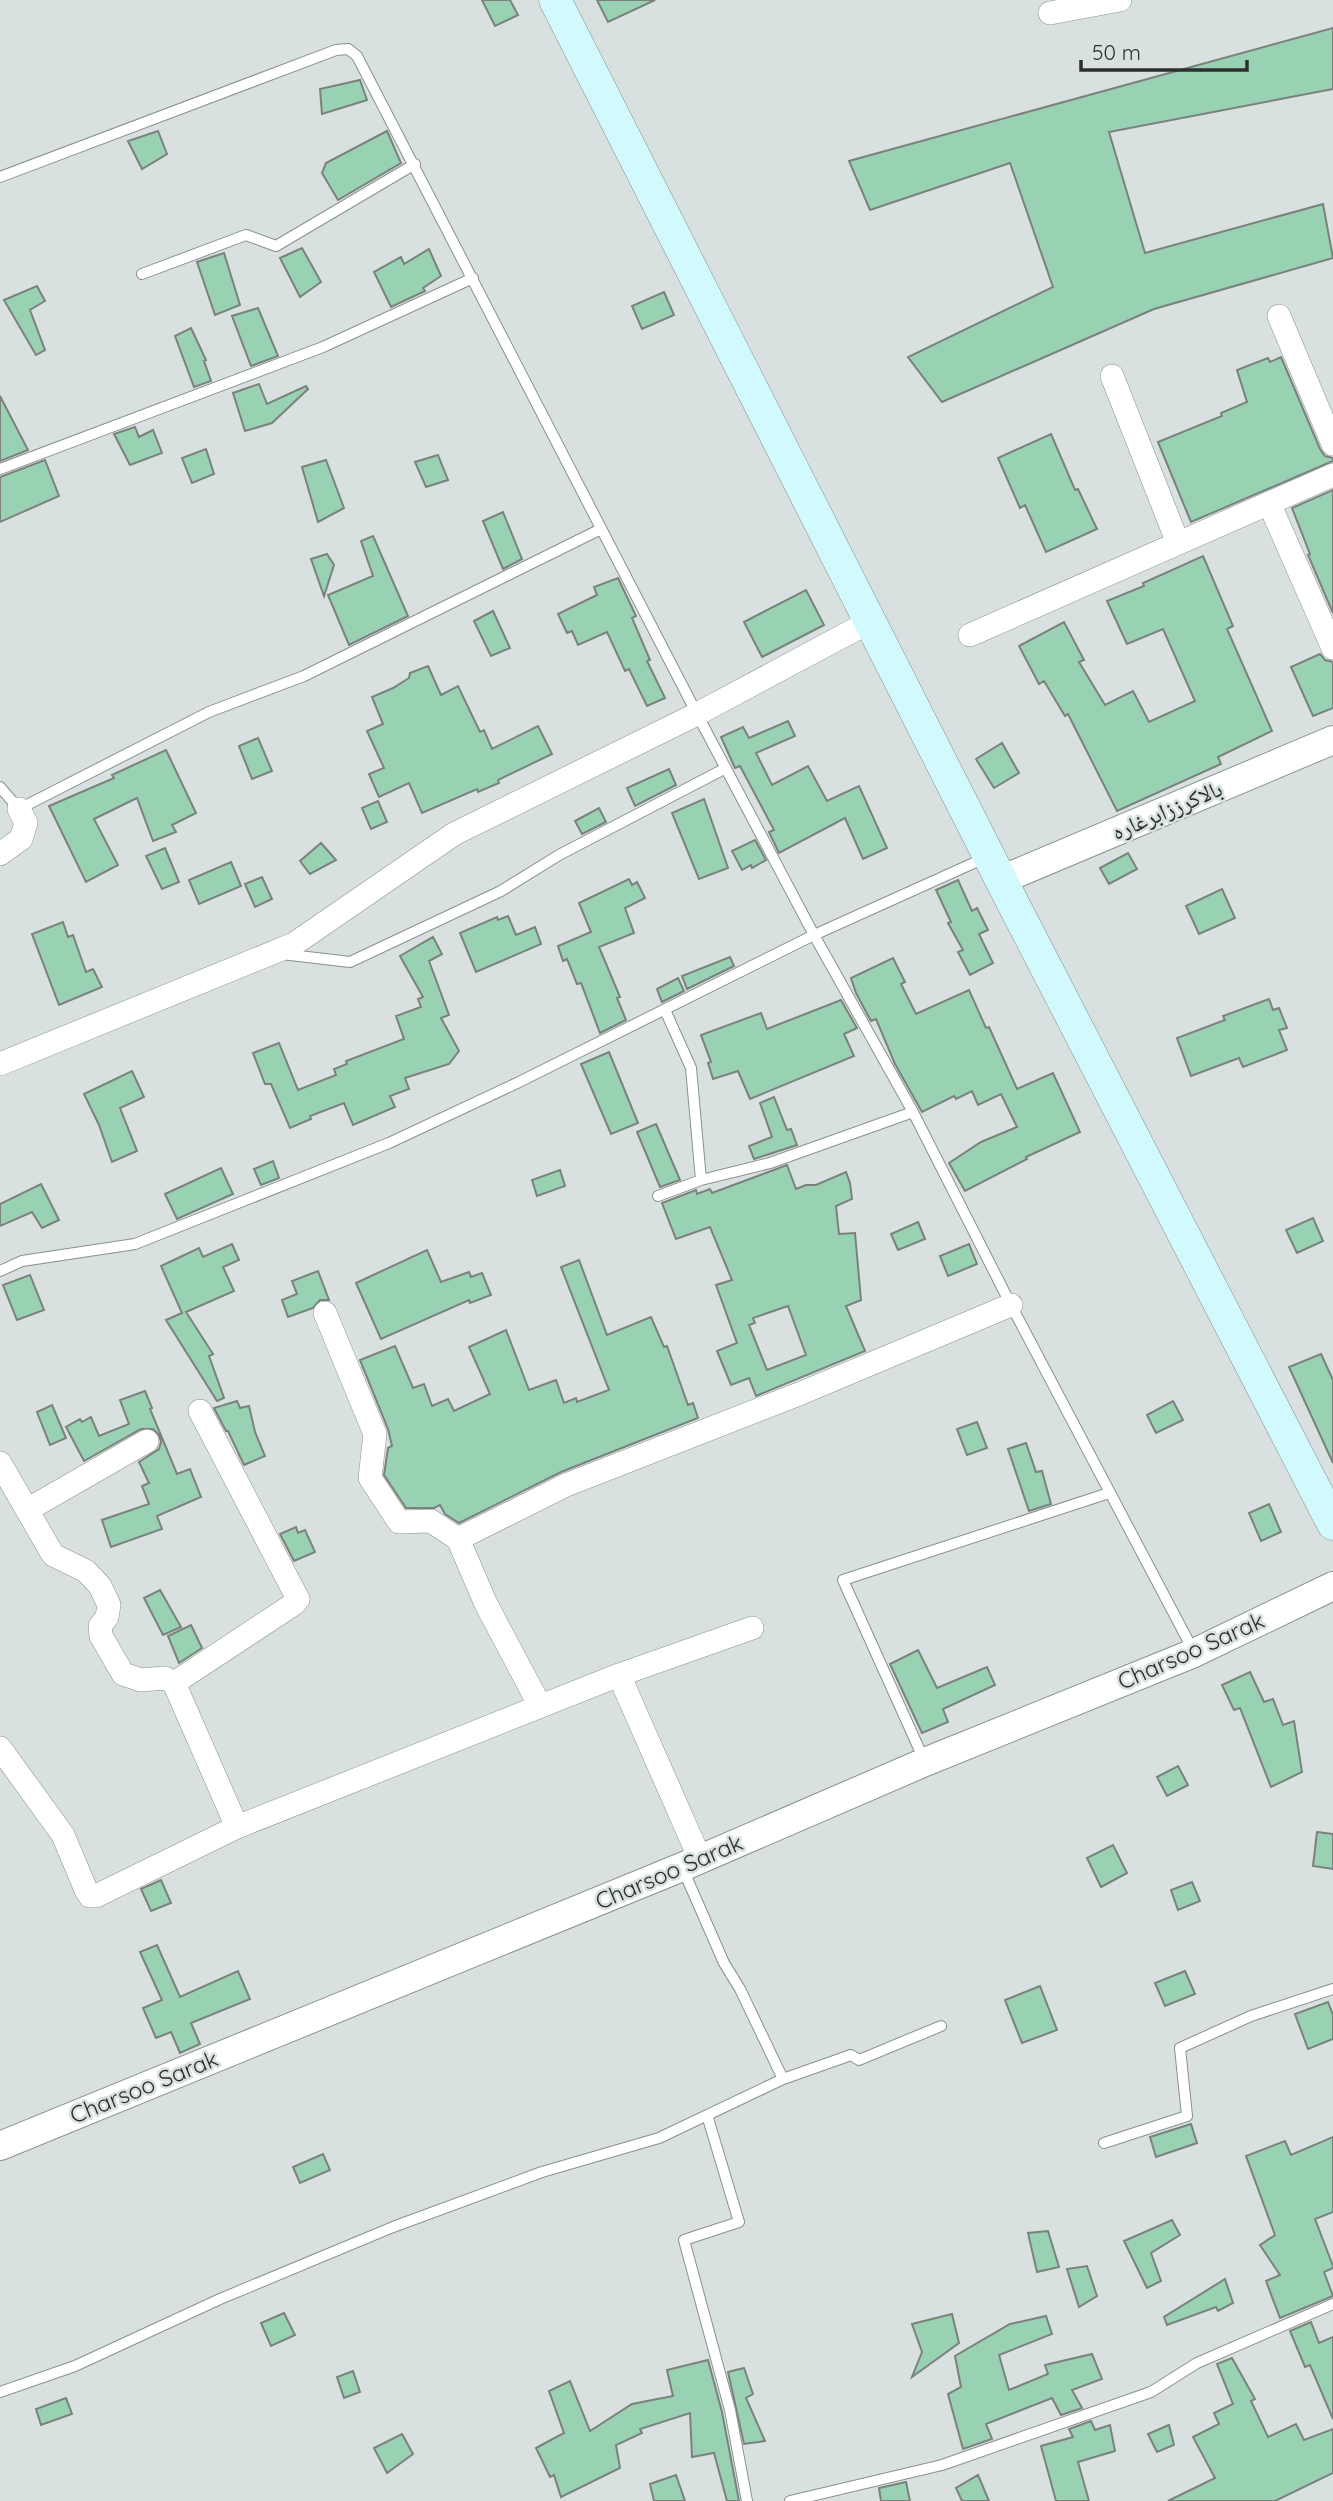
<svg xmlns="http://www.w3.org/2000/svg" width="1333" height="2501" font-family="Quicksand,'Noto Naskh Arabic',sans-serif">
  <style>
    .building { fill: #99d1b3; stroke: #7b827e; stroke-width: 2; fill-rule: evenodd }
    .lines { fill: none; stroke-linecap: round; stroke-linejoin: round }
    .service-casing { stroke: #899190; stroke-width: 12 }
    .minor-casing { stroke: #899190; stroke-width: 24 }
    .tertiary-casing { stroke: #899190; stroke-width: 30 }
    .secondary-casing { stroke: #899190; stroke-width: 33 }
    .service { stroke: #fff; stroke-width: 10 }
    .minor { stroke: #fff; stroke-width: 23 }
    .tertiary { stroke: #fff; stroke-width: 28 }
    .secondary { stroke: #d1f9fe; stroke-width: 32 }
    .labels { text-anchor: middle; stroke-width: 5; stroke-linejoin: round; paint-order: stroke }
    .street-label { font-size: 23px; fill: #2b2f2e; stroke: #d8e1df }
  </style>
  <rect width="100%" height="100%" fill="#d8e1df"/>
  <path class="building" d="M 482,0 L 510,0 L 518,15 L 495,26 Z
    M 597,0 L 655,0 L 608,22 Z
    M 1333,28 L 1333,89 L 1109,132 L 1145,253 L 1323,204 L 1333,258 L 1154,309 L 942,402 L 908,357 L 1053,287 L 1010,163 L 870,210 L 849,161 Z
    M 360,80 L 367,100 L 322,114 L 320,89 Z
    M 158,131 L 167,154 L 142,169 L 128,141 Z
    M 387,131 L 401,163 L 338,200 L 322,173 L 326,163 Z
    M 302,248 L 321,282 L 300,297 L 280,258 Z
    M 429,249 L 441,276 L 423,288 L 425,291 L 391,307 L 374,272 L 401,257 L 404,264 Z
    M 224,253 L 240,305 L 215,315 L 197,262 Z
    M 37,286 L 45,301 L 30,310 L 45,350 L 36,355 L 4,300 Z
    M 664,292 L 674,315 L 642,329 L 632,306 Z
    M 258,308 L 278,356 L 251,366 L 232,316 Z
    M 191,328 L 206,360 L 204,361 L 211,381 L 194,387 L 175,336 Z
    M 1281,357 L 1320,449 L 1325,456 L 1333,458 L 1333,461 L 1191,522 L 1158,442 L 1222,416 L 1221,413 L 1247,402 L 1237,370 L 1268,358 L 1270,362 Z
    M 259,384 L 267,404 L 306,386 L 308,389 L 272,423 L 245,431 L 233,393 Z
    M 0,396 L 28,450 L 0,461 Z
    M 135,427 L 139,437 L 153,430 L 162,453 L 130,465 L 114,434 Z
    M 1051,434 L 1075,490 L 1078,489 L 1097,529 L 1046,552 L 1025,505 L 1020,508 L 998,458 Z
    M 206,449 L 214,474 L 192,483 L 182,458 Z
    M 438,455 L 448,480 L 426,487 L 415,462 Z
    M 45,460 L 59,496 L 0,522 L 0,477 Z
    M 326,460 L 344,508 L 318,522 L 302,467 Z
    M 1333,490 L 1333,613 L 1308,555 L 1310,554 L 1292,508 Z
    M 503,512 L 522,559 L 503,569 L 483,521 Z
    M 373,536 L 408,616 L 349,645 L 328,595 L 373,576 L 361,541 Z
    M 327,554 L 334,565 L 324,596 L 311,559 Z
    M 1203,556 L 1233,626 L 1227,629 L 1272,731 L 1218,757 L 1221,764 L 1117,811 L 1068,714 L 1065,716 L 1044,681 L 1039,684 L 1019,646 L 1064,622 L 1084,660 L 1079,662 L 1105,705 L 1133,691 L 1149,722 L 1195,701 L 1163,629 L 1127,644 L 1107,601 L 1144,586 L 1143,583 Z
    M 618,578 L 636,616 L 632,618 L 650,660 L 647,661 L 665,698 L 647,706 L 629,669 L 625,671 L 607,632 L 578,645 L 572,631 L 567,633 L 558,614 L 597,595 L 594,587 Z
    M 806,590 L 824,625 L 762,657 L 744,622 Z
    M 493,611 L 510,648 L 491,656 L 474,621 Z
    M 1320,654 L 1325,660 L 1333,662 L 1333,708 L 1313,716 L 1291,667 Z
    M 428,666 L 441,695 L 458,686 L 480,732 L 484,730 L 492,749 L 538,726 L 552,754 L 498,780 L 499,783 L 478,792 L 477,789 L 422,813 L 409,783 L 379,797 L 369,774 L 384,768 L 367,731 L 383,724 L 372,697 L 393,688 L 409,678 L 410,673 Z
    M 788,721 L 795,736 L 756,753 L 772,785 L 808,766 L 827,801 L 859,786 L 887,848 L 863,859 L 845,818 L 779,853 L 769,832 L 774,830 L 740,766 L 735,768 L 721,737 L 743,727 L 749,738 Z
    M 258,738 L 272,771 L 252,779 L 239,746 Z
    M 1002,743 L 1019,773 L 994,788 L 976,759 Z
    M 166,750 L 196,813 L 172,825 L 176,832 L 153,841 L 137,798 L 94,819 L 118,865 L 86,882 L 49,806 L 114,778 L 112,775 Z
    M 669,769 L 676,785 L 635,806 L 627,788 Z
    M 704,799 L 728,868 L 699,879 L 672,813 Z
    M 378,801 L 387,822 L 371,829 L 362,808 Z
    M 599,808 L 606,822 L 582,834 L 575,821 Z
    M 755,840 L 766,860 L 752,868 L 751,865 L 742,870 L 732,851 Z
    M 321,843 L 336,860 L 310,874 L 300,861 Z
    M 165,848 L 179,882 L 162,889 L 146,856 Z
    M 1128,853 L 1137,869 L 1109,884 L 1100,868 Z
    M 231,862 L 241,886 L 199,904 L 189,880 Z
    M 262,877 L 272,899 L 255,907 L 245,884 Z
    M 629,879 L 632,885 L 637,882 L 645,898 L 625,908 L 634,933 L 599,947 L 620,997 L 617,998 L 626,1020 L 600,1033 L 581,983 L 577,984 L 567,959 L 563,961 L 558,946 L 591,932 L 579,903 Z
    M 958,880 L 972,911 L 977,908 L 988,930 L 979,934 L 993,963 L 970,975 L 958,952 L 963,950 L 948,923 L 951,922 L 936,890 Z
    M 1222,889 L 1235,918 L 1199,934 L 1186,906 Z
    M 508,916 L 516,935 L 535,927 L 541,944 L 476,972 L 460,933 L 497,917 L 498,920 Z
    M 63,922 L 68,937 L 73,935 L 86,972 L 93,969 L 102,987 L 59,1005 L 32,934 Z
    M 433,937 L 442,954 L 429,961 L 449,1015 L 441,1018 L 459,1051 L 449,1064 L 405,1078 L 409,1089 L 390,1096 L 395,1107 L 353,1125 L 344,1103 L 310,1116 L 311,1119 L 290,1128 L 271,1084 L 265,1084 L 253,1053 L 279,1043 L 298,1090 L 336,1075 L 334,1069 L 347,1064 L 346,1061 L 404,1039 L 396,1016 L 421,1007 L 418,999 L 423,997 L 400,956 Z
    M 730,957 L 734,966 L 687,989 L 682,976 Z
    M 893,958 L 905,982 L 901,984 L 916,1014 L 969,990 L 986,1028 L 989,1027 L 1017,1089 L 1053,1073 L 1080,1132 L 1026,1157 L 1027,1159 L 965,1191 L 949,1163 L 981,1142 L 1017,1127 L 1001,1094 L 978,1105 L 972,1091 L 956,1099 L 954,1096 L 922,1112 L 895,1064 L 876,1019 L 871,1021 L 856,993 L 851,978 Z
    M 678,978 L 684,991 L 662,1002 L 657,989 Z
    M 1269,999 L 1273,1010 L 1279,1008 L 1287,1028 L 1279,1030 L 1287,1050 L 1243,1067 L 1239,1058 L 1191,1076 L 1177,1038 L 1225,1020 L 1223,1016 Z
    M 841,1000 L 857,1028 L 844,1034 L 854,1056 L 750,1099 L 738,1071 L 713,1079 L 708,1063 L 711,1062 L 701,1035 L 761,1013 L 767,1029 Z
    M 609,1052 L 638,1123 L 611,1134 L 581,1064 Z
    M 132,1071 L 144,1097 L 120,1108 L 137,1151 L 112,1162 L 99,1125 L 84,1094 Z
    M 774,1097 L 787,1130 L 791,1129 L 797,1145 L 754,1159 L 749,1146 L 772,1137 L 760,1103 Z
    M 656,1124 L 680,1180 L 660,1187 L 637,1132 Z
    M 273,1161 L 279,1178 L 261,1185 L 254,1169 Z
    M 787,1165 L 796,1189 L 806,1185 L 816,1185 L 846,1172 L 850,1183 L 852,1199 L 836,1206 L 839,1234 L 855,1233 L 861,1300 L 846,1306 L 865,1351 L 756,1396 L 749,1378 L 731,1385 L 717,1351 L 737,1343 L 716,1285 L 732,1280 L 710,1227 L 676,1239 L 662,1203 L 696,1190 L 697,1194 L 710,1189 L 712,1193 ZM 788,1306 L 806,1355 L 767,1370 L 749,1325 L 755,1323 L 753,1318 Z
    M 221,1168 L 233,1194 L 177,1219 L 165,1194 Z
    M 560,1170 L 565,1186 L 537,1196 L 532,1180 Z
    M 41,1184 L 59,1220 L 42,1228 L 32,1212 L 0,1226 L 0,1204 Z
    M 1313,1218 L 1323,1241 L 1297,1253 L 1286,1230 Z
    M 918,1222 L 925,1239 L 898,1250 L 891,1234 Z
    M 232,1244 L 239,1260 L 223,1267 L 234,1291 L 186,1312 L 213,1354 L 209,1356 L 224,1398 L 217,1401 L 166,1320 L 182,1313 L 161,1266 L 199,1248 L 203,1257 Z
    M 969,1244 L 977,1264 L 948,1276 L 940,1256 Z
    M 427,1250 L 441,1282 L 469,1272 L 471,1277 L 482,1273 L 491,1295 L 470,1303 L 469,1300 L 381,1339 L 356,1283 Z
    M 579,1260 L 607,1335 L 651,1317 L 664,1347 L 667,1346 L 688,1405 L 693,1403 L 698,1418 L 561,1472 L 459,1523 L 445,1514 L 440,1505 L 434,1508 L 406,1508 L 384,1475 L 388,1448 L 392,1446 L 388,1429 L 360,1360 L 395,1346 L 413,1388 L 424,1384 L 432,1406 L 448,1399 L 454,1411 L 490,1394 L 469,1347 L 506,1330 L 529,1390 L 556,1380 L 564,1403 L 576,1398 L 577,1402 L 609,1390 L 561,1267 Z
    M 318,1271 L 329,1300 L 320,1300 L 313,1308 L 288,1317 L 282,1300 L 297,1294 L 292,1281 Z
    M 30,1275 L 44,1310 L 17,1320 L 3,1285 Z
    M 1321,1354 L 1333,1380 L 1333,1463 L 1289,1367 Z
    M 145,1391 L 152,1408 L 150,1409 L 177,1474 L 190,1469 L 201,1497 L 157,1516 L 162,1529 L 111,1547 L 102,1520 L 149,1504 L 142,1486 L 149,1483 L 139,1462 L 159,1449 L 161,1442 L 159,1435 L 153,1429 L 141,1429 L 84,1461 L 66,1427 L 80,1419 L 82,1422 L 91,1417 L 99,1436 L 129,1424 L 120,1400 Z
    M 237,1401 L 240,1408 L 249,1406 L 255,1432 L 265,1456 L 244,1465 L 228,1431 L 226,1431 L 214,1408 Z
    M 1173,1401 L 1183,1420 L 1156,1433 L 1147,1415 Z
    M 52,1405 L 66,1438 L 50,1445 L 37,1412 Z
    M 977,1422 L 987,1448 L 967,1455 L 957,1429 Z
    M 1026,1443 L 1036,1472 L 1042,1471 L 1051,1504 L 1029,1511 L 1008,1449 Z
    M 1269,1504 L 1281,1532 L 1261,1541 L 1249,1513 Z
    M 296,1527 L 298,1533 L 305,1530 L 315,1552 L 294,1561 L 280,1534 Z
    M 160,1590 L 181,1627 L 163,1635 L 144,1598 Z
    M 191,1625 L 202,1648 L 179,1663 L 168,1636 Z
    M 918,1650 L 937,1688 L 987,1667 L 995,1685 L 943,1709 L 948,1722 L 922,1733 L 890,1664 Z
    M 1250,1672 L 1264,1702 L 1273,1699 L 1283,1725 L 1294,1721 L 1302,1772 L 1271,1787 L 1240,1708 L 1234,1710 L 1222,1685 Z
    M 1178,1766 L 1188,1785 L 1167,1796 L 1157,1777 Z
    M 1317,1832 L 1333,1834 L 1333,1869 L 1313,1866 Z
    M 1113,1845 L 1127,1873 L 1101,1887 L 1087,1858 Z
    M 161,1880 L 171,1903 L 151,1911 L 141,1889 Z
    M 1192,1882 L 1200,1901 L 1178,1910 L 1171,1890 Z
    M 157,1945 L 180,1997 L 238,1971 L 250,1999 L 191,2023 L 200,2044 L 180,2053 L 171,2032 L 156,2038 L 143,2008 L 162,2000 L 140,1952 Z
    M 1185,1971 L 1195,1994 L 1165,2006 L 1155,1983 Z
    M 1040,1986 L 1057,2030 L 1022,2043 L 1005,2000 Z
    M 1328,2002 L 1333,2015 L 1333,2039 L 1308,2049 L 1295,2014 Z
    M 1191,2124 L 1197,2143 L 1156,2157 L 1150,2137 Z
    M 1333,2137 L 1333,2212 L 1315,2219 L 1333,2266 L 1333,2268 L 1324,2272 L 1333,2296 L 1280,2318 L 1266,2281 L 1280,2275 L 1260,2245 L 1275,2235 L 1246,2156 L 1285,2141 L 1291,2155 Z
    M 323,2154 L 330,2170 L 300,2183 L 293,2167 Z
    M 1172,2220 L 1180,2235 L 1151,2253 L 1161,2281 L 1147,2288 L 1124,2241 Z
    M 1048,2231 L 1059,2267 L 1037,2272 L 1028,2233 Z
    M 1087,2266 L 1097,2296 L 1079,2307 L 1067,2269 Z
    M 1225,2279 L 1233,2303 L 1218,2311 L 1216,2307 L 1167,2325 L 1164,2317 Z
    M 284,2313 L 295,2335 L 271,2346 L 261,2323 Z
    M 952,2314 L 959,2343 L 912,2377 L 922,2352 L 912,2324 Z
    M 1046,2316 L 1052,2334 L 999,2355 L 1009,2390 L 1048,2374 L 1045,2365 L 1092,2354 L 1102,2379 L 1072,2390 L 1082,2408 L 1061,2415 L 1052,2398 L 986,2424 L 992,2439 L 963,2449 L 948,2394 L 961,2387 L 955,2356 L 1010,2324 Z
    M 1311,2322 L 1319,2343 L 1333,2337 L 1333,2419 L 1310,2365 L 1305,2367 L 1290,2331 Z
    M 1232,2358 L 1255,2399 L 1251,2401 L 1268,2437 L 1296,2424 L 1304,2440 L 1333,2429 L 1333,2473 L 1275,2501 L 1168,2501 L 1215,2478 L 1193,2437 L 1219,2424 L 1214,2413 L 1233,2404 L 1217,2364 Z
    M 708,2360 L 722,2412 L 739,2501 L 727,2501 L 714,2453 L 692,2457 L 690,2413 L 640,2429 L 642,2433 L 616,2445 L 620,2468 L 561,2497 L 554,2475 L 550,2477 L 536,2448 L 564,2433 L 549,2391 L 570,2381 L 590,2431 L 632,2404 L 673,2396 L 667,2370 Z
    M 744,2368 L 753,2394 L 746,2398 L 765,2441 L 744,2444 L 728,2372 Z
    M 353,2371 L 360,2392 L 344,2398 L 337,2377 Z
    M 66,2398 L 72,2414 L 41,2425 L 36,2409 Z
    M 1091,2421 L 1095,2430 L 1110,2425 L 1115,2451 L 1078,2462 L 1089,2501 L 1056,2501 L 1041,2446 L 1073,2437 L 1069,2429 Z
    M 1169,2425 L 1174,2445 L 1157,2452 L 1148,2434 Z
    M 402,2434 L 413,2454 L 387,2473 L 374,2448 Z
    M 676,2475 L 685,2501 L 654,2501 L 650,2484 Z
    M 978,2475 L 989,2501 L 962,2501 L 956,2488 Z
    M 906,2482 L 910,2501 L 881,2501 L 879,2488 Z"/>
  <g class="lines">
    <g class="service-casing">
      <path id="service" d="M 0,177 L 336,50 L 348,49 L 357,56 L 697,714 L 814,935 L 913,1112 L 1011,1305 L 1193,1650
        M 142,274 L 246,235 L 276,246 L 415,164
        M 0,469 L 323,347 L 473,278
        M 0,787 L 19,809 L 209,712 L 304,676 L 601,529
        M 282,954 L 350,962 L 501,891 L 559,855 L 726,768
        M 665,1010 L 691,1068 L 701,1180
        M 658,1196 L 701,1180 L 770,1163 L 913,1112
        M 0,1271 L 22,1261 L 135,1244 L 389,1143 L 517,1083 L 814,935 L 987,857
        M 925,1762 L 843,1580 L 1109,1493
        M 682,1867 L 724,1963 L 740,1989 L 783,2079
        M 707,2115 L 739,2222 L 684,2240 L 730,2410 L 747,2501
        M 1104,2143 L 1187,2116 L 1180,2048 L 1251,2016 L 1333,1989
        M 0,2392 L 75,2366 L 220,2299 L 393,2227 L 542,2172 L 659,2138 L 783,2079 L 851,2055 L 859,2060 L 941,2026
        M 790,2501 L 942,2465 L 1151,2392 L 1197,2363 L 1333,2304"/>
    </g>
    <g class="minor-casing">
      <path id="minor" d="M 1050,13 L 1120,0
        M 1279,316 L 1333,444
        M 1112,376 L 1178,543
        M 1269,503 L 1333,648
        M 970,635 L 1333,475
        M 0,854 L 21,839 L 26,823 L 19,809
        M 0,1064 L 294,944 L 454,834 L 697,714 L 871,621
        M 325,1313 L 375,1434 L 370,1478 L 399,1522 L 431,1521 L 458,1539 L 486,1604 L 540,1706
        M 0,1463 L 53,1555 L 86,1571 L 100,1586 L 109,1605 L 107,1617 L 100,1626 L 101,1636 L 123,1674 L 141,1680 L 165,1678 L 174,1683 L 237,1827
        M 27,1510 L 147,1441
        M 458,1539 L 566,1485 L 799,1394 L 1011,1305
        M 619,1675 L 700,1859
        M 174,1683 L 294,1604 L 298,1599 L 200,1411
        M 0,1748 L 63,1835 L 86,1890 L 90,1896 L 96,1896 L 237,1827 L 619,1675 L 752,1628"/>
    </g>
    <g class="tertiary-casing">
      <path id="tertiary" d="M 1001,880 L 1333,740
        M 0,2146 L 682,1867 L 925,1762 L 1194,1653 L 1333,1586"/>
    </g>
    <g class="secondary-casing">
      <path id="secondary" d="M 555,0 L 1001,880 L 1333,1524"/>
    </g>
    <use href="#service" class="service"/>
    <use href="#minor" class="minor"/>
    <use href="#tertiary" class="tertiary"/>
    <use href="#secondary" class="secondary"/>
  </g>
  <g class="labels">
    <g class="street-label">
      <text transform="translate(1167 810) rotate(-23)" y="8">بالاکرززابرغاره</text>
      <text transform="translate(1191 1651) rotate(-24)" y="8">Charsoo Sarak</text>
      <text transform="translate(669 1872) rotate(-23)" y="8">Charsoo Sarak</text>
      <text transform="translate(144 2087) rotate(-22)" y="8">Charsoo Sarak</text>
    </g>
  </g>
  <path d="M1081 60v10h166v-10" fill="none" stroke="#2b2f2e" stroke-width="3.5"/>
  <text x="1092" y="60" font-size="21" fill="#2b2f2e" stroke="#d8e1df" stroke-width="5" paint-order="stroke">50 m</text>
</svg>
